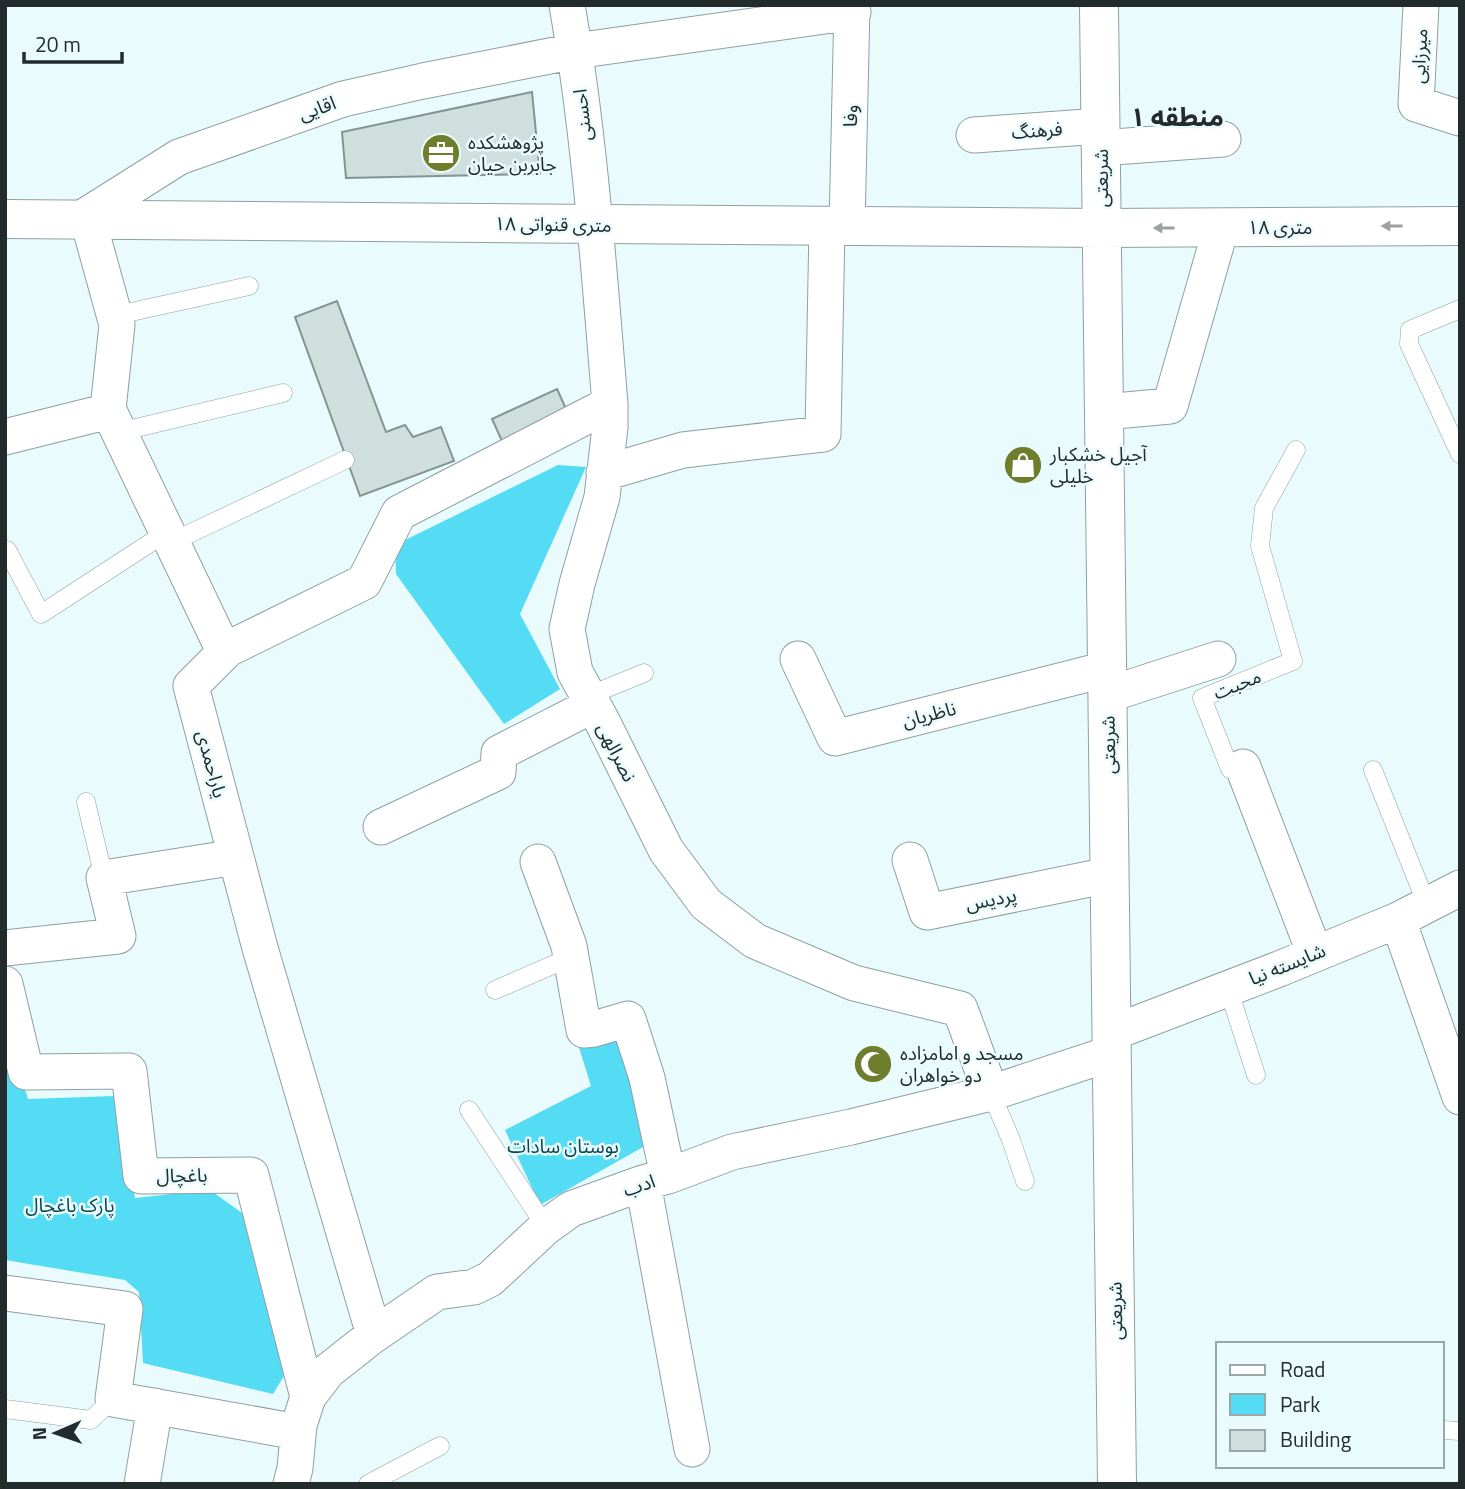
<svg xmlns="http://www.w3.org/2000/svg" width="1465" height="1489" font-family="'Titillium Web','Noto Sans Arabic',sans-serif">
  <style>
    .green { fill: #53dcf3 }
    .building { fill: #cedfde; stroke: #849493; stroke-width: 2 }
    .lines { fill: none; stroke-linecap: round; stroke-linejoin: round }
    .lane-casing { stroke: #8f9fa2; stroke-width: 19 }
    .street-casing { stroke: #8f9fa2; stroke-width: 37 }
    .secondary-casing { stroke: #8f9fa2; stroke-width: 40 }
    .lane { stroke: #fff; stroke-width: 18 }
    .street { stroke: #fff; stroke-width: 35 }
    .secondary { stroke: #fff; stroke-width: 38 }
    .oneway { fill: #9ca0a0 }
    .labels { text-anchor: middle; stroke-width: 5; stroke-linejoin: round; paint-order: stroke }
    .street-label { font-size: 19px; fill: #242b2c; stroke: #eafbfe }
    .poi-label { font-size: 19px; fill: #242b2c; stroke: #eafbfe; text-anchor: start }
    .park-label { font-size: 19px; fill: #064751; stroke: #eafbfe }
    .district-label { font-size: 26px; font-weight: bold; fill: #242b2c; stroke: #eafbfe }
  </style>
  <rect width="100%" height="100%" fill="#eafbfe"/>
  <path class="green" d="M 558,465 L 586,467 L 520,614 L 560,689 L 504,724 L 396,574 L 395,545 Z
    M 5,1027 L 28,1099 L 115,1096 L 135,1198 L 210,1190 L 242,1213 L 284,1376 L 273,1394 L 143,1363 L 139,1292 L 125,1280 L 5,1260 Z
    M 621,1034 L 652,1142 L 540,1205 L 505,1130 L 591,1086 L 576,1038 Z"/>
  <path class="building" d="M 532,92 L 540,174 L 346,178 L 342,132 Z
    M 337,301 L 386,432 L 405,425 L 413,437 L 441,427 L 454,461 L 360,496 L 295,317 Z
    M 557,389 L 567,411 L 502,441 L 492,419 Z"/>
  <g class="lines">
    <g class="lane-casing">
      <path id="lane" d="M 1460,309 L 1410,330 L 1409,344 L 1460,454
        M 113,316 L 249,286
        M 119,432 L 283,393
        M 172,542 L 345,460
        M 7,550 L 41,614 L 167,532
        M 588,696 L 644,673
        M 1243,767 L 1230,769 L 1202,698 L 1293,661 L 1260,546 L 1264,508 L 1296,450
        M 1373,770 L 1427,905
        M 86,802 L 104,878
        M 1228,988 L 1256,1075
        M 495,990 L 571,957
        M 991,1093 L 1011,1140 L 1025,1181
        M 469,1110 L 546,1227
        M 5,1409 L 91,1420 L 113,1399
        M 1442,1430 L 1460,1431
        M 368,1484 L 440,1446"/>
    </g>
    <g class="street-casing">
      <path id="street" d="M 567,5 C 590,137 599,271 610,404 L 610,427 L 602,497 L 577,584 L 567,629 L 575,672 L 603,723 L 666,850 L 706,904 L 755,941 L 854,983 L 960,1009 L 991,1093
        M 1421,5 L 1416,104 L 1460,118
        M 974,135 L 1100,126
        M 1100,148 L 1223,139
        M 79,220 L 179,157 L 343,99 L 423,81 L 575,51 L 853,12
        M 88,220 L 117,325 L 108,409 L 224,651 L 224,653 L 191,686 L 260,948 L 370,1321 L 377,1333
        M 847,227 L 852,5
        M 1104,412 L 1170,406 L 1221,228
        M 5,437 L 109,411
        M 604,473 L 683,450 L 823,434 L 827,226
        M 224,651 L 364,582 L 399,513 L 610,404
        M 798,659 L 835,738 L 1107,669
        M 1107,695 L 1218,659
        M 1243,767 L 1315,954
        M 381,827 L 498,772 L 499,753 L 593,705
        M 910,860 L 927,912 L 1109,875
        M 538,862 L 569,946 L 584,1030 L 594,1029 L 628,1019 L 647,1078 L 668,1176
        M 1398,920 L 1460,1097
        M 5,948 L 118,936 L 104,878 L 236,857
        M 5,984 L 26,1072 L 129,1071 L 141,1176 L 251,1175 L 308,1397
        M 1112,1033 L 1279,969 L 1398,920 L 1460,888
        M 643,1183 L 692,1449
        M 5,1293 L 125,1309 L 113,1399 L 298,1432
        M 142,1484 L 155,1406
        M 291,1484 L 295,1468 L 299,1425 L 308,1397 L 328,1371 L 371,1337 L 437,1292 L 474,1287 L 490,1279 L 546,1227 L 571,1209 L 643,1183 L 668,1176 L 732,1152 L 851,1127 L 991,1093 L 1112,1053"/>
    </g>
    <g class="secondary-casing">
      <path id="secondary" d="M 1099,5 L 1117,1484
        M 5,219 L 1101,228 L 1460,226"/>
    </g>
    <use href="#lane" class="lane"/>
    <use href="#street" class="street"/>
    <use href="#secondary" class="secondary"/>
  </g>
  <defs><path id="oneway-solid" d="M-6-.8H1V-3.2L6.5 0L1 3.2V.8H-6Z" transform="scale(1.75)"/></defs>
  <g class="oneway">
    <use href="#oneway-solid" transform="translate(1392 226) rotate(180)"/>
    <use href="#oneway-solid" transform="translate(1164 228) rotate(180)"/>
  </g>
  <defs>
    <g id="office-disc" transform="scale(2.0125)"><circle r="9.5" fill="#6e7e2d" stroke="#eafbfe"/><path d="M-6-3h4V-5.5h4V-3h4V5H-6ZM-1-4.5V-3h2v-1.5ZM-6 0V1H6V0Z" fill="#fff"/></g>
    <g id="shop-disc" transform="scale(2.0125)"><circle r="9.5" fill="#6e7e2d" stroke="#eafbfe"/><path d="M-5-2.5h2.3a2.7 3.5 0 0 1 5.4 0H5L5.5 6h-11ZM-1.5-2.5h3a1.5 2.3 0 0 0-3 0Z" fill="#fff"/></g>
    <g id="mosque-disc" transform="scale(2.0125)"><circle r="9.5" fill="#6e7e2d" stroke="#eafbfe"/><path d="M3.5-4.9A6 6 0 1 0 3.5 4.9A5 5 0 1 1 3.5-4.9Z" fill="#fff"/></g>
  </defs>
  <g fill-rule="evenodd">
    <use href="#office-disc" x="441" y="153"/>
    <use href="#shop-disc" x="1023" y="465"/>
    <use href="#mosque-disc" x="873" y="1064"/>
  </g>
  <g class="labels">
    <g class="street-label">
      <text transform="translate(1419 56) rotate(-87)" y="7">میرزایی</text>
      <text transform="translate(317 108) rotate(-20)" y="7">اقایی</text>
      <text transform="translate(582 115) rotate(-96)" y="7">احسنی</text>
      <text transform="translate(850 116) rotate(-89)" y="7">وفا</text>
      <text transform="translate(1037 130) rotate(-4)" y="7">فرهنگ</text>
      <text transform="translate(1101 178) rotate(-90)" y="7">شریعتی</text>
      <text transform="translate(553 224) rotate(1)" y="7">۱۸ متری قنواتی</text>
      <text x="1280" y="234">۱۸ متری</text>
      <text transform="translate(1237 684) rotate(-22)" y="7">محبت</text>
      <text transform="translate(929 714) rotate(-14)" y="7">ناظریان</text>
      <text transform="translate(1108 745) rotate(-91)" y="7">شریعتی</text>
      <text transform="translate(617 752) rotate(63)" y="7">نصرالهی</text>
      <text transform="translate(212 764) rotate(75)" y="7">یاراحمدی</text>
      <text transform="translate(991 899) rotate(-11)" y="7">پردیس</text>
      <text transform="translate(1287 964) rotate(-22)" y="7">شایسته نیا</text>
      <text transform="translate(182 1175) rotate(-1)" y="7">باغچال</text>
      <text transform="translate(639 1185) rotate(-18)" y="7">ادب</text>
      <text transform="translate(1115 1311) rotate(-91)" y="7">شریعتی</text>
    </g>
    <g class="poi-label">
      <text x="468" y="149">پژوهشکده<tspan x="468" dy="22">جابربن حیان</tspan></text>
      <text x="1050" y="461">آجیل خشکبار<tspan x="1050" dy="22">خلیلی</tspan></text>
      <text x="900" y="1060">مسجد و امامزاده<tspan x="900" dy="22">دو خواهران</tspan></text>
    </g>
    <g class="park-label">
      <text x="563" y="1153">بوستان سادات</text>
      <text x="70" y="1212">پارک باغچال</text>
    </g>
    <g class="district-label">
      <text x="1177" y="126">منطقه ۱</text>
    </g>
  </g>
  <rect width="1465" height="1489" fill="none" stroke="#242b2c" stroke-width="14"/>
  <rect x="1216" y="1342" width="228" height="126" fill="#eafbfe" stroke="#9ba8aa" stroke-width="2"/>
  <rect x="1230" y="1365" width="35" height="10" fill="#ffffff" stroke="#9ba8aa" stroke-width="2"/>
  <text x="1280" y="1377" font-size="21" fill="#242b2c">Road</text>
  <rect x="1230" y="1394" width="35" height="21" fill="#53dcf3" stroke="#9ba8aa" stroke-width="2"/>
  <text x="1280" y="1412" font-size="21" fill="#242b2c">Park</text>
  <rect x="1230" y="1430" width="35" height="21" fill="#cedfde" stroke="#9ba8aa" stroke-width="2"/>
  <text x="1280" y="1447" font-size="21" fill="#242b2c">Building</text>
  <g transform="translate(56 1433) rotate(268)" stroke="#eafbfe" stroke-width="5" paint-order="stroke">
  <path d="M0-5L12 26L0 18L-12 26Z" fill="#242b2c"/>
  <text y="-10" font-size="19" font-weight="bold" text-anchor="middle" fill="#242b2c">N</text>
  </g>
  <path d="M24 52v10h98v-10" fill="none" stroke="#242b2c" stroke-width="3.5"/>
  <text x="35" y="52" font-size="21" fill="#242b2c" stroke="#eafbfe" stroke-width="5" paint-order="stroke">20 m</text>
</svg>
